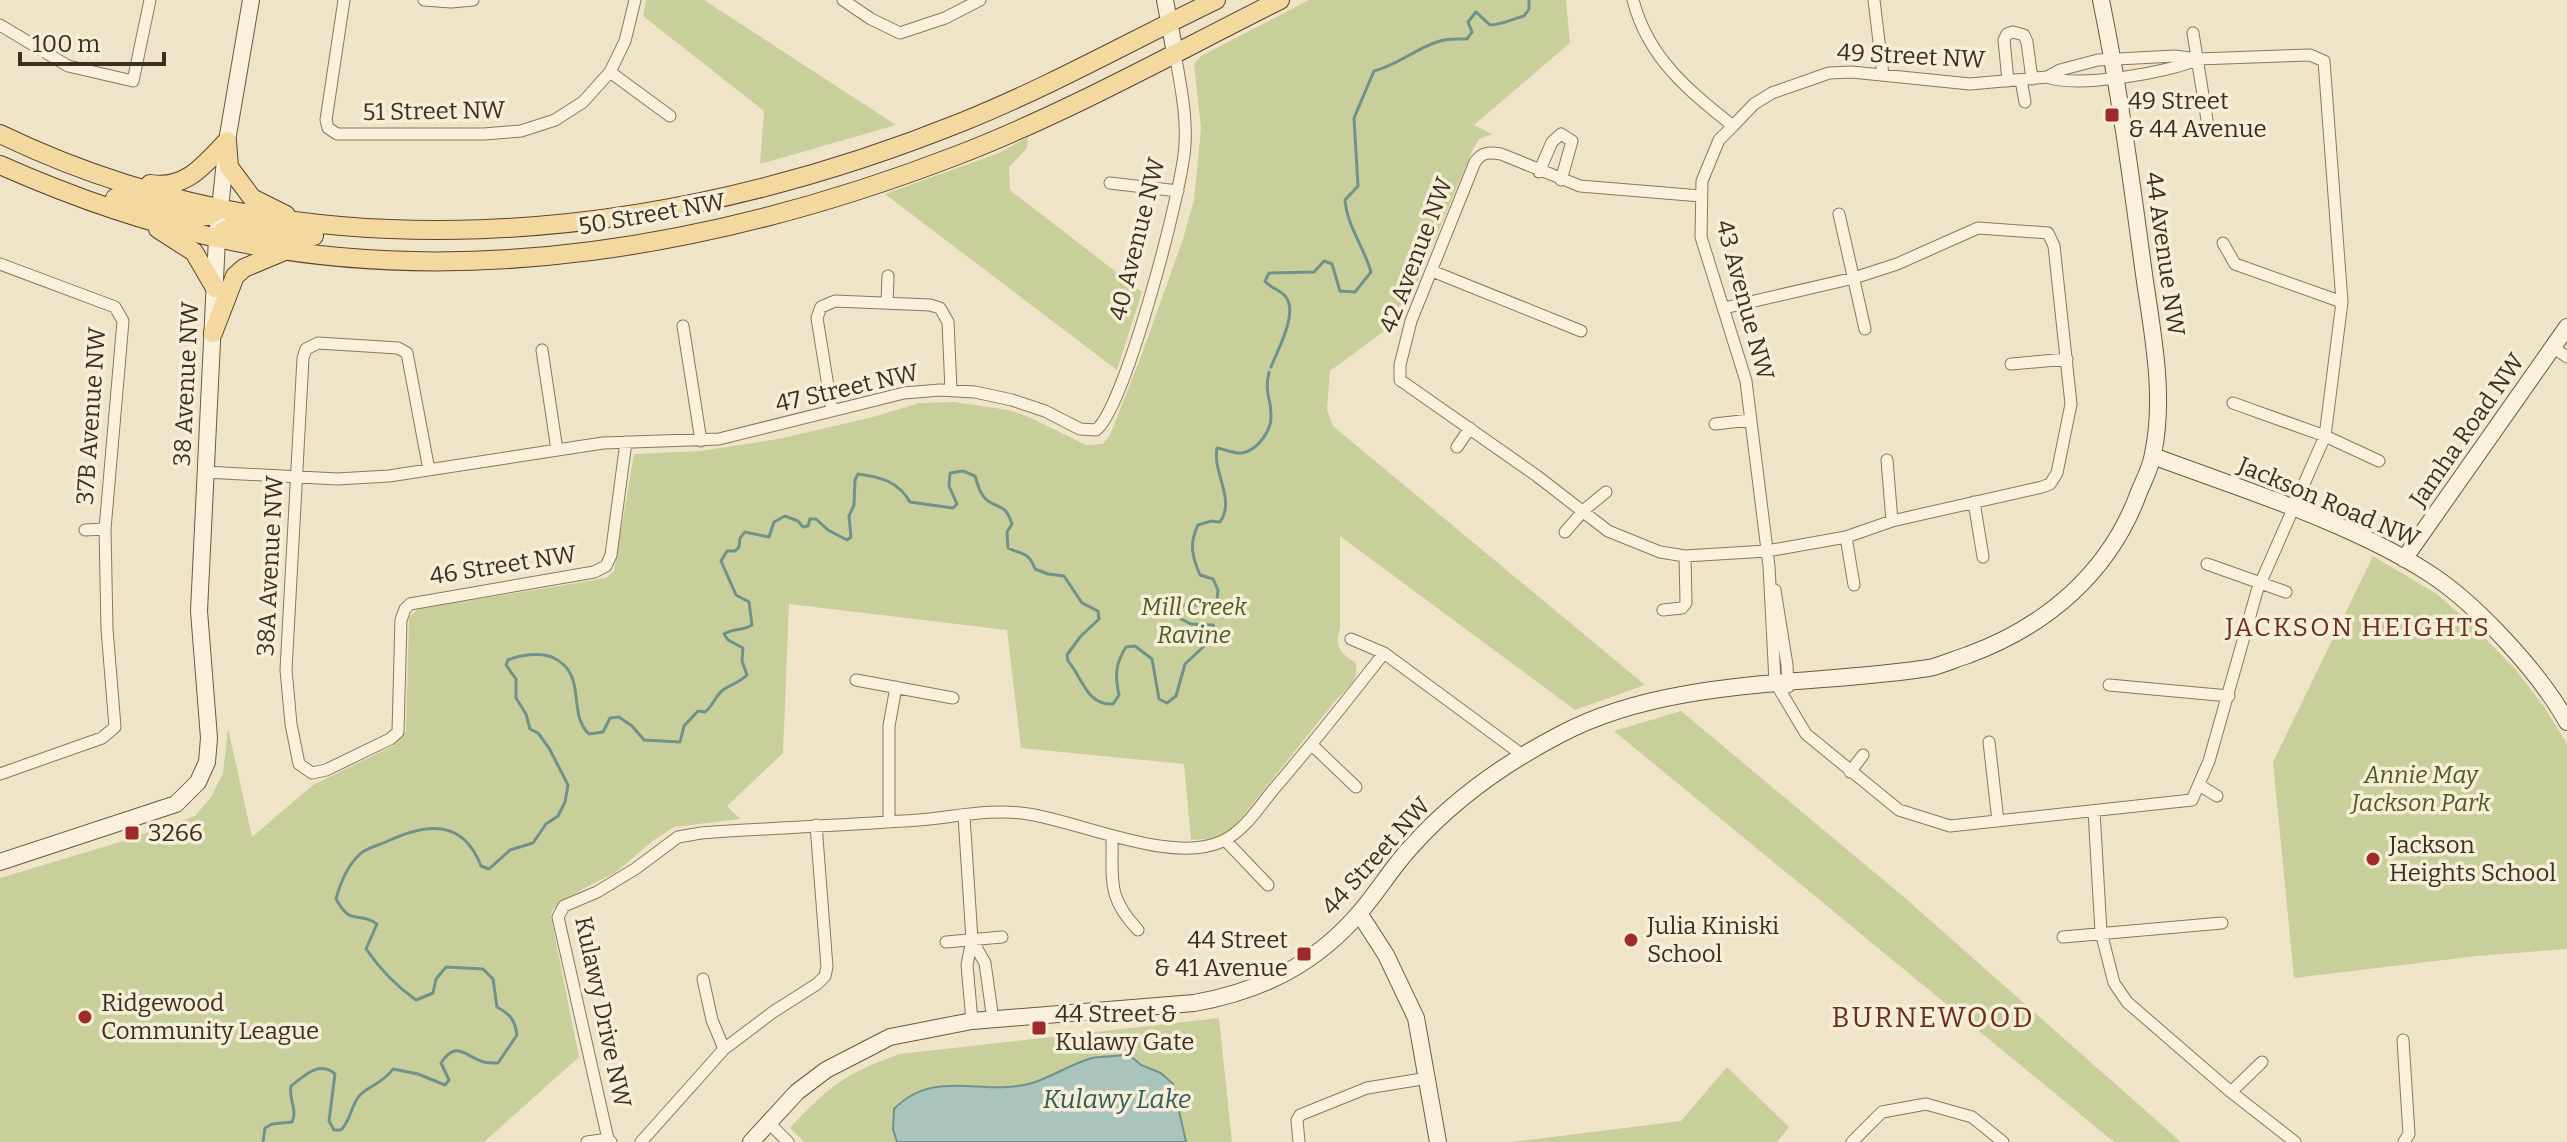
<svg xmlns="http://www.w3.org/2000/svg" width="2567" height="1142" font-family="Bitter,serif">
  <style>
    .green { fill: #c9cf9b }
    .water { fill: #a9c4bc; stroke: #6f938a; stroke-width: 2 }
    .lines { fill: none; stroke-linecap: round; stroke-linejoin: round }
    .stream { stroke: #6f938a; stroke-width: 3 }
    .street-casing { stroke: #8d765c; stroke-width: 13 }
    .secondary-casing { stroke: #6f573f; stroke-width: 18 }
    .primary-casing { stroke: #5b4430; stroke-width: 20 }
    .street { stroke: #faf1dc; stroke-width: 11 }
    .secondary { stroke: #faf1dc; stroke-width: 16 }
    .primary { stroke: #f3d9a0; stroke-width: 18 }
    .poi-dot { fill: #9e2a2b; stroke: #f7eed8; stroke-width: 3 }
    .labels { text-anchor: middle; stroke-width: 7; stroke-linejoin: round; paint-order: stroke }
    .street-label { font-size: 24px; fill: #3d2e20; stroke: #f7eed8 }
    .poi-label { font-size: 24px; fill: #3d2e20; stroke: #f7eed8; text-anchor: start }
    .park-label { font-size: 24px; font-style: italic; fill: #4d5a26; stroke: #f7eed8 }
    .neighbourhood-label { font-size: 26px; letter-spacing: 2px; fill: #6b2e1e; stroke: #f7eed8 }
    .water-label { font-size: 26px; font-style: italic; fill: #2f5d5a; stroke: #f7eed8 }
    .quarter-label { font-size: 28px; letter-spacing: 2px; fill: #6b2e1e; stroke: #f7eed8 }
  </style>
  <rect width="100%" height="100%" fill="#f0e4c8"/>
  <path class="green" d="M 646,0 L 704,0 L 896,125 L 760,164 L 764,111 L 643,16 Z
    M 1309,0 L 1566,0 L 1570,43 L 1474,125 L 1492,134 L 1479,139 L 1473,149 L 1402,318 L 1330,371 L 1327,409 L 1333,426 L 1645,685 L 1575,710 L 1340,536 L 1340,628 C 1335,646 1339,653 1355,662 C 1361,679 1347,688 1336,700 L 1229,833 L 1219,838 L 1191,840 L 1184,764 L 1021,748 L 1007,630 L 789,604 L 783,753 L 727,806 L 740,819 L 674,827 L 654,840 L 616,872 L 581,890 L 552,910 L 551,917 L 579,1057 L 484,1142 L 0,1142 L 0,878 L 120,842 L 195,816 L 211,797 L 223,773 L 228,728 L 252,837 L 313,785 L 393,746 L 406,731 L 409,617 L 418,609 L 606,578 L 614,571 L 634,454 L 700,451 L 778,439 L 869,418 L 920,403 L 954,402 L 1009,410 L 1029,417 L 1086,445 L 1103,444 L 1110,435 L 1142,354 L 1183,239 L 1194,200 L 1201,129 L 1194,64 L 1201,56 Z
    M 1028,137 L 1027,148 L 1009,167 L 1010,190 L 1142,292 L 1117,370 L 885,194 L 999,153 Z
    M 2373,556 L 2437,594 L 2475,628 L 2515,669 L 2545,708 L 2567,744 L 2567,949 L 2477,956 L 2294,978 L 2273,762 Z
    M 1681,711 L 1905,898 L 2181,1142 L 2114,1142 L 1614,731 Z
    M 1219,1018 L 1232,1142 L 804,1142 L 790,1128 C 828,1087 847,1072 900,1054 Z
    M 1727,1067 L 1789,1127 L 1777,1142 L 1511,1142 L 1681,1121 Z"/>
  <path class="water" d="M 1128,1054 L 1141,1065 L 1161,1073 L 1173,1084 L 1186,1142 L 897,1142 L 893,1129 L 894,1109 C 934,1068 981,1096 1029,1084 C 1051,1078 1070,1064 1092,1058 C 1103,1056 1116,1057 1128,1054 Z"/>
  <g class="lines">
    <path class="stream" d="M 1271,367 C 1278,349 1298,314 1286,297 C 1280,289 1271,289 1265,281 L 1269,273 L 1314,272 L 1324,261 L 1332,264 L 1340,291 L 1355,292 L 1371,272 C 1364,247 1347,226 1345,200 L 1358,186 L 1354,118 L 1374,71 C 1398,65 1416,48 1440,41 C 1448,38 1458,39 1467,39 L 1472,32 L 1468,22 L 1476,12 L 1490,25 C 1502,25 1512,19 1524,16 L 1529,9 L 1529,0
      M 263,1142 L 265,1128 L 272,1124 L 292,1122 C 298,1110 288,1098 291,1086 C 304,1076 319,1060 335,1074 L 329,1121 L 334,1130 L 341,1130 C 352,1119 351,1103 361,1094 C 372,1084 383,1083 393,1069 L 418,1074 L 445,1085 L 449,1080 L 441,1063 C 457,1039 465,1057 484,1062 C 488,1063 493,1063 498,1063 L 517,1035 C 515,1020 510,1014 497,1007 L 493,979 L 483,969 L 446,967 L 436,979 L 433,993 L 416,1000 C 396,986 380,969 366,949 L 377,924 C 358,910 352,928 336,899 C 340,884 348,865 360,854 C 366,848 380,845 388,841 C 427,823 463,819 481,866 L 489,869 L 510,850 L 533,843 L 546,824 L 558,816 L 565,802 L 568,785 L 549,748 L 538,733 L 530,729 L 526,714 L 516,698 L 516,679 L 506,665 L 508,660 C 520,655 539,652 552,657 C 589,674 566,712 589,734 L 603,732 L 610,718 L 619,717 L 632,726 L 644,740 L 680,742 L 684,726 L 698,711 L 705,712 C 713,706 715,696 723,690 C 731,684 739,683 747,675 L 742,661 L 743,648 L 728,640 L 724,634 C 734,628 743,631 752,625 L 749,602 L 736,595 L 721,561 L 727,551 L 735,551 L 739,547 L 740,538 L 745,532 L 769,537 L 774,522 L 785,516 L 798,521 L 803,527 L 808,526 L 810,519 L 816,519 L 828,530 L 847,540 L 851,537 L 849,516 L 854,505 L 855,480 L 858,474 C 880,477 898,481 910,502 L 953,508 L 957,504 L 949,486 L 950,473 L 963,471 L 975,476 C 978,485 980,495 988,501 C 1002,510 1005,504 1012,524 L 1007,532 L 1008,548 C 1023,555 1029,552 1035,569 L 1048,574 L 1064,576 L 1082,603 L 1098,611 L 1099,619 L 1080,637 L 1067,655 L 1068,661 C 1083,678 1086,705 1113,704 L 1119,695 C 1115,676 1115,664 1126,647 L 1135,646 L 1152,659 L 1159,699 L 1167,703 L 1176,696 L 1185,664 L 1217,634 L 1213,625 L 1191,624 L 1181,619 L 1180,608 L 1186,604 L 1210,606 L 1217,600 L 1218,590 L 1213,579 L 1200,575 C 1192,557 1189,543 1198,525 L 1211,521 L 1220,522 C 1236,499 1212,472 1217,448 C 1224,449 1235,454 1242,453 C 1258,450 1272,430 1271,415 C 1271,396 1264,395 1269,372"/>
    <g class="street-casing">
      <path id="street" d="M 344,0 L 326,120 L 328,128 L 337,134 L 484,134 L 521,131 L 555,120 L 583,102 L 610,72 L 625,41 L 635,0
        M 424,0 L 451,2 L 473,0
        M 843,0 L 871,19 L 900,33 L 945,18 L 980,0
        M 1633,0 C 1648,58 1689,91 1733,126 L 1719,140 L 1702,181 L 1701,237 L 1746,381 L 1769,566 L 1775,682 L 1806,734 L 1899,810 L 1950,826 L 2192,800 L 2209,761 L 2257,591 L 2325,436 L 2342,302 L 2324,61 L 2310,55 L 2198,59 L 2175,56 L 2098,60 L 2060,70 L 2047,77 L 1970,84 L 1852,72 L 1829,73 L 1772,93 L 1754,104 L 1733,126
        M 1874,0 L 1883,75
        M 0,25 L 68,66 L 133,81 L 150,0
        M 2193,33 L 2207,120
        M 610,72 L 670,116
        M 2047,77 C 2077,88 2169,73 2198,59
        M 2021,80 L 2025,102
        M 2008,81 L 2004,40 L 2007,34 L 2013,32 L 2024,35 L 2027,42 L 2032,79
        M 1539,172 L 1552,142 L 1561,134 L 1572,141 L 1561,180
        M 1110,183 L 1178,191
        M 1701,196 L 1580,186 L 1501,154 C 1489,152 1482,152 1475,162 L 1411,321 L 1400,365 L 1400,380 L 1537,476 L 1608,531 L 1660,552 L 1685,556 L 1767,551 L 1846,537 L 1892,521 L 2042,487 L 2050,484 L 2057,473 L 2071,404 L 2054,246 L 2048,233 L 1978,228 L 1897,264 L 1854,278 L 1724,308
        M 1839,214 L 1865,329
        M 2223,243 L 2235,264 L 2342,302
        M 0,264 L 115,307 L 123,321 L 105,529 L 107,629 L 115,727 L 102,738 L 0,774
        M 1432,271 L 1581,331
        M 887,303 L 888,276
        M 683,326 L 701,441
        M 2554,348 L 2567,357
        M 542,350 L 557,450
        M 2011,364 L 2067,359
        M 2233,403 L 2325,436 L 2379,461
        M 832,411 L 817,318 L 821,307 L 835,301 L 930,305 L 940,308 L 948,322 L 951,390
        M 1715,424 L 1750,420
        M 1457,447 L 1470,428
        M 1887,460 L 1892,521
        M 429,470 L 407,353 L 398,348 L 318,343 L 306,349 L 303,358 L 286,670 L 291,724 L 299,764 L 312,773 L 326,770 L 390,739 L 398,732 L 401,620 L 405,609 L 410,604 L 594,572 L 606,566 L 611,555 L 626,442
        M 205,472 L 337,479 L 389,476 L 603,443 L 719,439 L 904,393 L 940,390 L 975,392 L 1012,400 L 1045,411 L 1080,429 L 1096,430 C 1125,408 1183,188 1185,145 C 1187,114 1180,83 1175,53
        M 1974,502 L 1983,557
        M 85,530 L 105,529
        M 1565,532 L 1584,510 L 1606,492
        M 1846,537 L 1854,585
        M 2207,564 L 2286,592
        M 1775,590 L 1787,665 L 1788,687
        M 1663,610 L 1682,608 L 1686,603 L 1685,556
        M 1351,639 L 1384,653 L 1521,754
        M 856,680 L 953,698
        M 2109,685 L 2229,696
        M 1989,742 L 1998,821
        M 1312,745 L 1356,787
        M 1850,772 L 1863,755
        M 2199,785 L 2217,796
        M 2094,811 L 2101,932 L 2114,983 L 2127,1002 L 2231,1092 L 2295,1142
        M 964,816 L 972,940 L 967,965 L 972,1021
        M 889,822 L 889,726 L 896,687
        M 1112,836 C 1113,880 1106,896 1138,930
        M 1225,840 L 1268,885
        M 2063,937 L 2222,923
        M 972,940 L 985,963 L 993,1020
        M 946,942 L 1002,937
        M 703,979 L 712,1020 L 724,1049
        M 2403,1040 L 2409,1134 L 2404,1142
        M 2231,1092 L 2262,1062
        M 769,1123 L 788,1142
        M 587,1142 L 608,1139
        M 611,1142 L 608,1139 L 558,917 L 564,906 L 597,892 L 635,869 L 678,837 L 701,833 C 774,828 847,825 919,820 C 955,817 992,808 1028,814 C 1082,822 1172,865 1223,841 C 1244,831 1259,807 1273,790 C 1312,745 1348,699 1384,653
        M 641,1142 L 724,1049 L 773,1012 L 817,984 L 825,976 L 827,967 L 816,825
        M 1299,1142 L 1297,1120 L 1300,1115 L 1367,1088 L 1428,1078
        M 1852,1142 L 1882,1112 L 1926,1104 L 1972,1117 L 2003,1142"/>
    </g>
    <g class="secondary-casing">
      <path id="secondary" d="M 1165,0 L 1175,53
        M 2153,456 C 2241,489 2349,522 2427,572 C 2475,602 2540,673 2567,722
        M 2404,559 L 2567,327
        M 0,862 L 176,804 L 198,782 L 207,762 L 209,738 L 199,611 L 217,238 L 227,141 L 251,0
        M 1359,913 L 1386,955 L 1416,1018 L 1438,1142
        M 751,1142 L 797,1092 L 826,1070 L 890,1037 L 972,1021 L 1194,1003 C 1262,991 1316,964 1361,911 C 1379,890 1393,866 1412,846 C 1454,799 1505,763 1561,734 C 1668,677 1812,686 1929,668 C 1942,665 1955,659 1968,655 C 2047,626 2110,572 2139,492 C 2144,480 2151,467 2153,454 C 2166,392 2151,327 2143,267 C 2131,177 2119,88 2101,0"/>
    </g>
    <g class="primary-casing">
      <path id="primary" d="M 0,134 C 305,281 656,245 962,122 C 1049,87 1131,41 1216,0
        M 227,141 L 229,167 L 252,198 L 286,215
        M 0,165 C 70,196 143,222 217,238 C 464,293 725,245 958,155 C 1069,112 1174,53 1280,0
        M 150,184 C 186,190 205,164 227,141
        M 115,198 L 193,217 L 209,216 L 219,209
        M 158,229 L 194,252 L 215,288
        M 217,238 L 223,231 L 232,227 L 314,236
        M 213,333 L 235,276 L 244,268 L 287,250"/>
    </g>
    <use href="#street" class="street"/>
    <use href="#secondary" class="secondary"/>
    <use href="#primary" class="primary"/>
  </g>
  <g class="poi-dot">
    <rect x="2104" y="107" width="16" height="16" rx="4"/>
    <rect x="124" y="825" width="16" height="16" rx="4"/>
    <circle cx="2373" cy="859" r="8"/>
    <circle cx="1631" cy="940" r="8"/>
    <rect x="1296" y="946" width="16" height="16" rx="4"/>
    <circle cx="85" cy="1017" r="8"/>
    <rect x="1031" y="1020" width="16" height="16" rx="4"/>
  </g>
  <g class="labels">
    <g class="street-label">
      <text transform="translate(1911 56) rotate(3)" y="8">49 Street NW</text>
      <text transform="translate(434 111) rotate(-1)" y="8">51 Street NW</text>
      <text transform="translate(652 214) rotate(-10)" y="8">50 Street NW</text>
      <text transform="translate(1137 239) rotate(-76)" y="8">40 Avenue NW</text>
      <text transform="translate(2165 254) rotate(82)" y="8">44 Avenue NW</text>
      <text transform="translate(1416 255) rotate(-69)" y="8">42 Avenue NW</text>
      <text transform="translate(1745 300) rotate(75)" y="8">43 Avenue NW</text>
      <text transform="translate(186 384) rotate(-87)" y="8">38 Avenue NW</text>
      <text transform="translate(847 388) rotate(-13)" y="8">47 Street NW</text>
      <text transform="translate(91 416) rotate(-86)" y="8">37B Avenue NW</text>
      <text transform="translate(2467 430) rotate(-55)" y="8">Jamha Road NW</text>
      <text transform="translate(2329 502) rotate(23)" y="8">Jackson Road NW</text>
      <text transform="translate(503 565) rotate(-9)" y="8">46 Street NW</text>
      <text transform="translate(270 566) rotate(-87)" y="8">38A Avenue NW</text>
      <text transform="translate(1376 856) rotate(-48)" y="8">44 Street NW</text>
      <text transform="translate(603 1012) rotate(78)" y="8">Kulawy Drive NW</text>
    </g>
    <g class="poi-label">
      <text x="2128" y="109">49 Street<tspan x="2128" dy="28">&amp; 44 Avenue</tspan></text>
      <text x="148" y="841">3266</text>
      <text x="2389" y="853">Jackson<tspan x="2389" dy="28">Heights School</tspan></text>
      <text x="1647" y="934">Julia Kiniski<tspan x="1647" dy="28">School</tspan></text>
      <text x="1288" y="948" text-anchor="end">44 Street<tspan x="1288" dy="28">&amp; 41 Avenue</tspan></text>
      <text x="101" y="1011">Ridgewood<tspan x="101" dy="28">Community League</tspan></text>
      <text x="1055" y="1022">44 Street &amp;<tspan x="1055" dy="28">Kulawy Gate</tspan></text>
    </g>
    <g class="park-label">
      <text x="1194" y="615">Mill Creek<tspan x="1194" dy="28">Ravine</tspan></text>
      <text x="2421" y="783">Annie May<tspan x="2421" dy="28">Jackson Park</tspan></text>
    </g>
    <g class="neighbourhood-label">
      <text x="2358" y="636">JACKSON HEIGHTS</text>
    </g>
    <g class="water-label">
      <text x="1117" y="1108">Kulawy Lake</text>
    </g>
    <g class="quarter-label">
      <text x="1933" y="1027">BURNEWOOD</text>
    </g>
  </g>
  <path d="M20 52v12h144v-12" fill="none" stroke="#3d2e20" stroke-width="4"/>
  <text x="32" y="52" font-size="24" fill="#3d2e20" stroke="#f7eed8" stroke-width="6" paint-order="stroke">100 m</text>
</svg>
